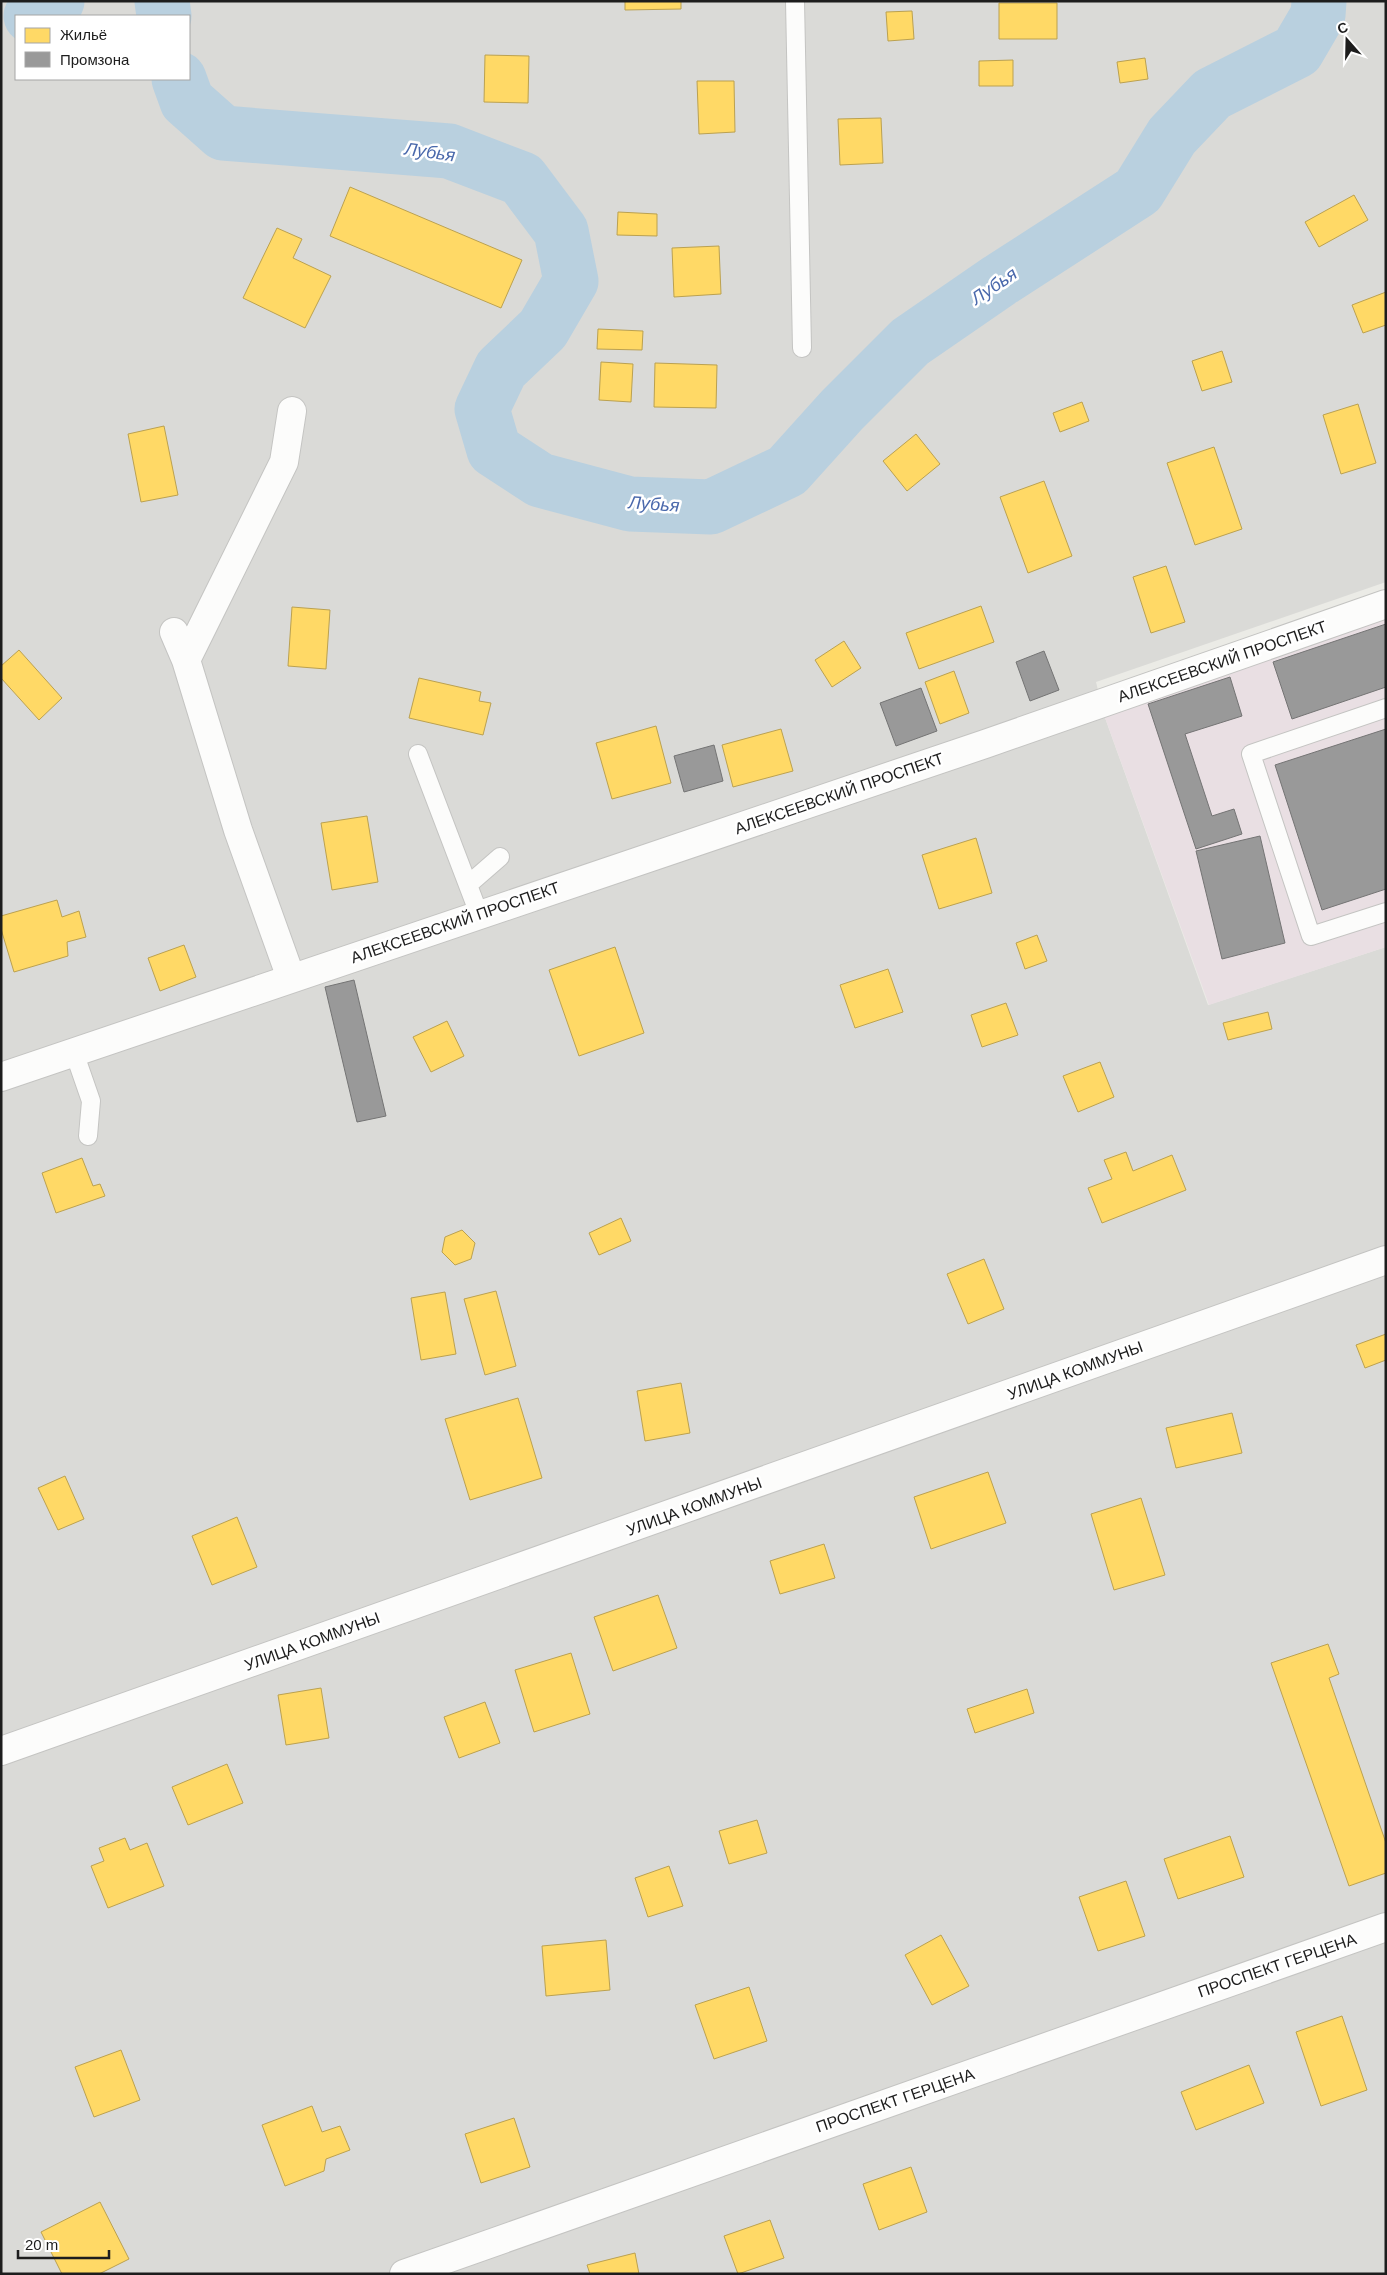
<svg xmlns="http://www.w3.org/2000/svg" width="1387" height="2275" font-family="Arial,sans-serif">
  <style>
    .residential { fill: #dadad7; fill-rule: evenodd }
    .industrial { fill: #e9dfe3 }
    .homes { fill: #ffd966; stroke: #bba150 }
    .industry { fill: #999; stroke: #747474 }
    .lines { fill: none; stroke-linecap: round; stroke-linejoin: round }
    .river { stroke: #b9d0df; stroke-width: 55 }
    .lane-casing { stroke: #c4c4c2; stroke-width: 20 }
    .street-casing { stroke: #c4c4c2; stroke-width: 30 }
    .lane { stroke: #fcfcfb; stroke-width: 18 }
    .street { stroke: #fcfcfb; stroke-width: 28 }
    .labels { text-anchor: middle; stroke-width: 5; stroke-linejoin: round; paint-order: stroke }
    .street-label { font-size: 16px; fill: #1d1d1d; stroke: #fff }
    .water-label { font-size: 18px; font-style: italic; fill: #4a69ac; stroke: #fff }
  </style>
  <rect width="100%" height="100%" fill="#ebebe6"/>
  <path class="residential" d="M 1,1 L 1386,1 L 1386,582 L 1096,682 L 1104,715 L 1208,1005 L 1386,947 L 1386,2274 L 1,2274 ZM 16,16 L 189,16 L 189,79 L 16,79 Z"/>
  <path class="industrial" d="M 1386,617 L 1386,947 L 1209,1005 L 1104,715 Z"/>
  <path class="homes" d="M 625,1 L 681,1 L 681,9 L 625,10 Z
    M 999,3 L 1057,3 L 1057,39 L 999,39 Z
    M 912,11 L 914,39 L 888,41 L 886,12 Z
    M 485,55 L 529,56 L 528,103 L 484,102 Z
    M 1145,58 L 1148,79 L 1120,83 L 1117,62 Z
    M 1013,60 L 1013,86 L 979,86 L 979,61 Z
    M 697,81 L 734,81 L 735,132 L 699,134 Z
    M 881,118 L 883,163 L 840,165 L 838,119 Z
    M 350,187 L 522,260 L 501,308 L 330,236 Z
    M 1354,195 L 1368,220 L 1319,247 L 1305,222 Z
    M 618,212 L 657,214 L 657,236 L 617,235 Z
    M 277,228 L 302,239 L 293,258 L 331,276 L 305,328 L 243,298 Z
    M 719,246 L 721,294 L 674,297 L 672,248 Z
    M 1386,292 L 1386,325 L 1363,333 L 1352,305 Z
    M 598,329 L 643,331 L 642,350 L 597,349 Z
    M 1222,351 L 1232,382 L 1202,391 L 1192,361 Z
    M 601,362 L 633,364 L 631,402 L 599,400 Z
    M 655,363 L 717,365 L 716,408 L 654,407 Z
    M 1082,402 L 1089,421 L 1060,432 L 1053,413 Z
    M 1358,404 L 1376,463 L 1341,474 L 1323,415 Z
    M 164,426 L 178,495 L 141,502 L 128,434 Z
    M 916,434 L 940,464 L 907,491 L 883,461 Z
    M 1214,447 L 1242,529 L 1195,545 L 1167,463 Z
    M 1044,481 L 1072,556 L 1028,573 L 1000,497 Z
    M 1166,566 L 1185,622 L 1151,633 L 1133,577 Z
    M 981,606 L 994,642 L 919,669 L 906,633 Z
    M 292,607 L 330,610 L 326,669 L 288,666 Z
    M 844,641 L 861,668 L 832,687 L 815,660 Z
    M 19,650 L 62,698 L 39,720 L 1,678 L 1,666 Z
    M 954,671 L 969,713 L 940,724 L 925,682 Z
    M 419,678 L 481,692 L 479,701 L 491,703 L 483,735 L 409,718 Z
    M 656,726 L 671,783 L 612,799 L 596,743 Z
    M 781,729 L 793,771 L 733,787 L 722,745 Z
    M 367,816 L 378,882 L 332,890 L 321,823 Z
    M 976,838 L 992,893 L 939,909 L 922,855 Z
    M 57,900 L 62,917 L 79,911 L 86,937 L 67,942 L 68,956 L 14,972 L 1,929 L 1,916 Z
    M 1037,935 L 1047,961 L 1025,969 L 1016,943 Z
    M 184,945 L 196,977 L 160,991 L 148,958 Z
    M 615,947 L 644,1033 L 579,1056 L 549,970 Z
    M 888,969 L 903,1012 L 855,1028 L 840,985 Z
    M 1006,1003 L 1018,1035 L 982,1047 L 971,1015 Z
    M 1268,1012 L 1272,1029 L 1228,1040 L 1223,1023 Z
    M 447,1021 L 464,1056 L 431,1072 L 413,1037 Z
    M 1100,1062 L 1114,1097 L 1078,1112 L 1063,1076 Z
    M 1126,1152 L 1133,1171 L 1172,1155 L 1186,1190 L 1102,1223 L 1088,1188 L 1112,1179 L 1104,1160 Z
    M 82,1158 L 93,1186 L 100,1184 L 105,1196 L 56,1213 L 42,1173 Z
    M 621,1218 L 631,1241 L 599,1255 L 589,1233 Z
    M 462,1230 L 475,1243 L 471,1259 L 455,1265 L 442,1252 L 445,1237 Z
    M 984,1259 L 1004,1309 L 968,1324 L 947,1274 Z
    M 496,1291 L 516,1366 L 485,1375 L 464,1299 Z
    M 445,1292 L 456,1354 L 421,1360 L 411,1298 Z
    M 1386,1334 L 1386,1360 L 1365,1368 L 1356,1345 Z
    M 681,1383 L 690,1433 L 645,1441 L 637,1391 Z
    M 518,1398 L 542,1478 L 470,1500 L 445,1419 Z
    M 1232,1413 L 1242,1453 L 1176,1468 L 1166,1428 Z
    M 988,1472 L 1006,1523 L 931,1549 L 914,1497 Z
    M 65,1476 L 84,1519 L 58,1530 L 38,1488 Z
    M 1141,1498 L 1165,1575 L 1114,1590 L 1091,1514 Z
    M 237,1517 L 257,1567 L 212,1585 L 192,1536 Z
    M 824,1544 L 835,1578 L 780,1594 L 770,1561 Z
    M 658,1595 L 677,1648 L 613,1671 L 594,1617 Z
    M 1328,1644 L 1339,1674 L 1329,1678 L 1386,1843 L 1386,1873 L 1349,1886 L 1271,1663 Z
    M 571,1653 L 590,1714 L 534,1732 L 515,1670 Z
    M 321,1688 L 329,1738 L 286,1745 L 278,1695 Z
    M 1027,1689 L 1034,1713 L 975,1733 L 967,1709 Z
    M 485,1702 L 500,1743 L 459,1758 L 444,1717 Z
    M 227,1764 L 243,1803 L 188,1825 L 172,1787 Z
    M 757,1820 L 767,1853 L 729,1864 L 719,1831 Z
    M 1230,1836 L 1244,1877 L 1178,1899 L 1164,1859 Z
    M 125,1838 L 130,1850 L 147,1843 L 164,1886 L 108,1908 L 91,1866 L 104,1861 L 99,1848 Z
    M 669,1866 L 683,1906 L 648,1917 L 635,1878 Z
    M 1126,1881 L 1145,1936 L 1098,1951 L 1079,1897 Z
    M 941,1935 L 969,1986 L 932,2005 L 905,1955 Z
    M 606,1940 L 610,1990 L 546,1996 L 542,1946 Z
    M 749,1987 L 767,2041 L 714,2059 L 695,2005 Z
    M 1342,2016 L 1367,2090 L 1321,2106 L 1296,2032 Z
    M 121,2050 L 140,2100 L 94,2117 L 75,2067 Z
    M 1249,2065 L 1264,2103 L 1196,2130 L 1181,2092 Z
    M 312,2106 L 322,2132 L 340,2126 L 350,2150 L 326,2159 L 324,2171 L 285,2186 L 262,2125 Z
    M 514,2118 L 530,2167 L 481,2183 L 465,2134 Z
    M 911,2167 L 927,2212 L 879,2230 L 863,2184 Z
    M 100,2202 L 129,2259 L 99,2274 L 62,2274 L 41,2232 Z
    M 770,2220 L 784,2258 L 738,2274 L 724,2236 Z
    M 635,2253 L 639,2274 L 590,2274 L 587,2265 Z"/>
  <path class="industry" d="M 1386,624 L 1386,687 L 1292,719 L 1273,662 Z
    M 1044,651 L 1059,690 L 1030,701 L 1016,662 Z
    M 1230,677 L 1242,716 L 1185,734 L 1212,816 L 1234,809 L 1242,834 L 1196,849 L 1148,704 Z
    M 921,688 L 937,731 L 896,746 L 880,703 Z
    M 1386,729 L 1386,889 L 1322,910 L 1275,765 Z
    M 714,745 L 723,781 L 684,792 L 674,756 Z
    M 1260,836 L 1285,943 L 1222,959 L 1196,851 Z
    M 354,980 L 386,1116 L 357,1122 L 325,987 Z"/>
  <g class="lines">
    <path class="river" d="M 162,1 L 164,16
      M 31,16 L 57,1
      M 179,79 L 187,101 L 223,133 L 449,151 L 522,179 L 561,231 L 571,281 L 543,329 L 501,369 L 482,409 L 494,450 L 540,480 L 630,504 L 711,507 L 787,471 L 842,410 L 910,342 L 1000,280 L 1138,191 L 1172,136 L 1212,94 L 1297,51 L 1318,15 L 1319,1"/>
    <g class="lane-casing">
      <path id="lane" d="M 795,1 L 802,348
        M 1386,708 L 1251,754 L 1311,936 L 1386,912
        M 418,754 L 479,914
        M 469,884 L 500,857
        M 74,1052 L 91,1101 L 88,1136"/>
    </g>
    <g class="street-casing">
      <path id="street" d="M 174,632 L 186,660
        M 291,978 L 238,830 L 186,660 L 284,462 L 292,411
        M 1,1077 L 985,744 L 1386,604
        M 1,1751 L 1386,1260
        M 404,2274 L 1386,1927"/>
    </g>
    <use href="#lane" class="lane"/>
    <use href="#street" class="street"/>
  </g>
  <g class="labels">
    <g class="street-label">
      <text transform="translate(1222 661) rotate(-19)" y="6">АЛЕКСЕЕВСКИЙ ПРОСПЕКТ</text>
      <text transform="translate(839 793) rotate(-19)" y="6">АЛЕКСЕЕВСКИЙ ПРОСПЕКТ</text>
      <text transform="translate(455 922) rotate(-19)" y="6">АЛЕКСЕЕВСКИЙ ПРОСПЕКТ</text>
      <text transform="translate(1075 1370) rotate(-20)" y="6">УЛИЦА КОММУНЫ</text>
      <text transform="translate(694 1506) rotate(-20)" y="6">УЛИЦА КОММУНЫ</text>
      <text transform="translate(312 1641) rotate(-20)" y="6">УЛИЦА КОММУНЫ</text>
      <text transform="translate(1277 1965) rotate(-19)" y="6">ПРОСПЕКТ ГЕРЦЕНА</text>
      <text transform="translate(895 2100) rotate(-19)" y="6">ПРОСПЕКТ ГЕРЦЕНА</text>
    </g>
    <g class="water-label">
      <text transform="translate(430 152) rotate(8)" y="6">Лубья</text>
      <text transform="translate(994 286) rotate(-34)" y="6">Лубья</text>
      <text transform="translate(654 504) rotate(4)" y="6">Лубья</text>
    </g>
  </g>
  <rect width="1387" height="2275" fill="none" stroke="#1d1d1d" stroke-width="5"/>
  <rect x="15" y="15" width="175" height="65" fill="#ffffff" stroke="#a5a5a5"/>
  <rect x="25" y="28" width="25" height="15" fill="#ffd966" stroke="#a5a5a5"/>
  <text x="60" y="40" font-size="15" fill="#1d1d1d">Жильё</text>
  <rect x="25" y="52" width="25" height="15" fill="#999999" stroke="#a5a5a5"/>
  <text x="60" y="65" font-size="15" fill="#1d1d1d">Промзона</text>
  <g transform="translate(1347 40) rotate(340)" stroke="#ffffff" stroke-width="4" paint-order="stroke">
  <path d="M0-4L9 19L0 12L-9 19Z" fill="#1d1d1d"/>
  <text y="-8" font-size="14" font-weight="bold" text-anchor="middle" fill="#1d1d1d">С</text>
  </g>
  <path d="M18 2250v8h91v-8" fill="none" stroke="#1d1d1d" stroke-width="2.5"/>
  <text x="25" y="2250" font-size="15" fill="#1d1d1d" stroke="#ffffff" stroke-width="4" paint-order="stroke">20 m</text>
</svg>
